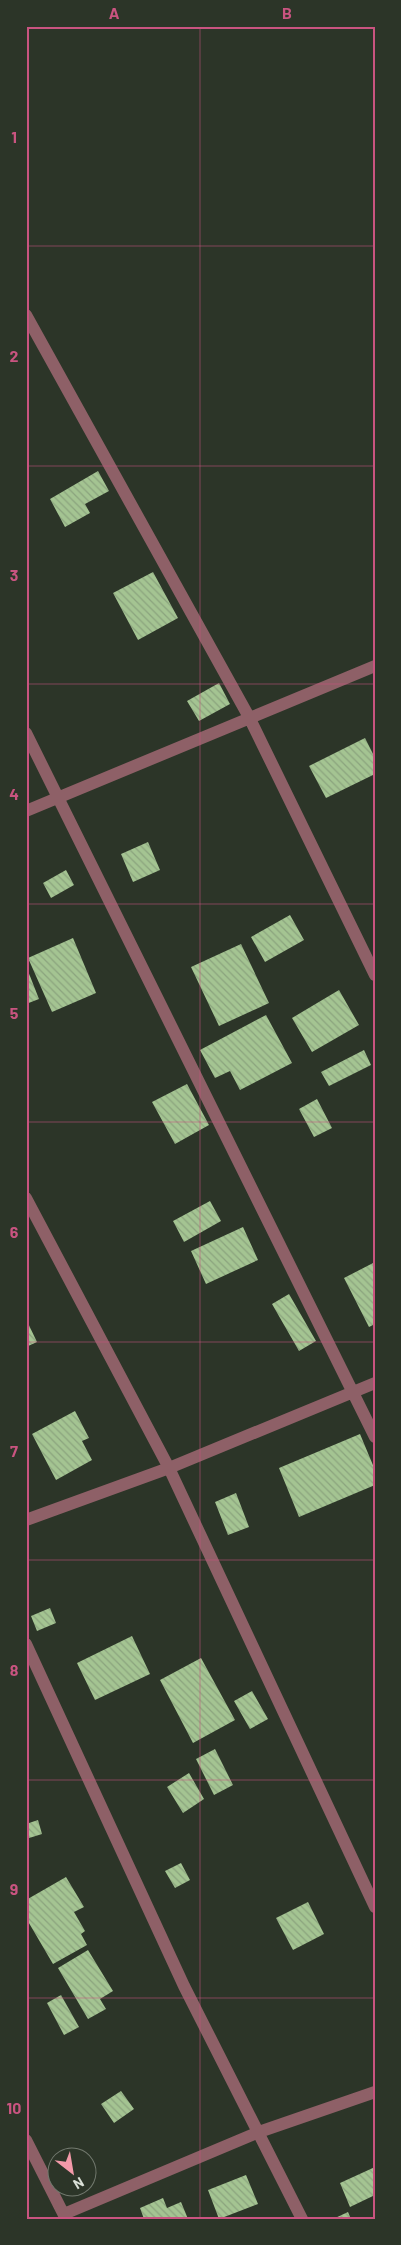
<svg xmlns="http://www.w3.org/2000/svg" width="401" height="2245" font-family="Barlow,sans-serif">
  <style>
    .building { fill: url(#building-back-hatch) }
    .lines { fill: none; stroke-linecap: round; stroke-linejoin: round }
    .minor { stroke: #8e6067; stroke-width: 12 }
    .grid { fill: none; stroke: #c95480; stroke-width: 1; stroke-opacity: 0.55 }
    .neatline { fill: none; stroke: #c95480; stroke-width: 2 }
    .grid-label { font-size: 16px; text-anchor: middle; font-weight: bold; fill: #c95480 }
  </style>
  <defs>
    <pattern id="building-back-hatch" width="6" height="6" patternUnits="userSpaceOnUse" patternTransform="scale(1.25)"><rect width="6" height="6" fill="#a4c492"/><path d="M-1 5l2 2M0 0l6 6M5-1l2 2" fill="none" stroke="#8ba47e"/></pattern>
  </defs>
  <rect width="100%" height="100%" fill="#2c3528"/>
  <path class="building" d="M 98,471 L 109,491 L 85,504 L 90,513 L 65,527 L 50,499 Z
    M 153,572 L 178,618 L 138,640 L 113,593 Z
    M 219,683 L 230,704 L 199,721 L 187,701 Z
    M 365,738 L 375,758 L 375,774 L 326,798 L 309,766 Z
    M 148,842 L 160,870 L 133,882 L 121,854 Z
    M 66,870 L 74,885 L 51,898 L 43,883 Z
    M 290,915 L 304,940 L 265,962 L 251,937 Z
    M 73,938 L 96,993 L 52,1012 L 28,958 Z
    M 241,944 L 269,1003 L 219,1026 L 191,967 Z
    M 28,971 L 39,999 L 26,1004 L 26,972 Z
    M 339,990 L 359,1025 L 312,1052 L 292,1018 Z
    M 266,1015 L 292,1063 L 240,1090 L 230,1071 L 215,1078 L 200,1050 Z
    M 364,1050 L 371,1065 L 329,1086 L 321,1072 Z
    M 187,1084 L 209,1125 L 175,1144 L 152,1102 Z
    M 317,1099 L 332,1128 L 314,1137 L 299,1109 Z
    M 210,1201 L 221,1221 L 184,1242 L 173,1221 Z
    M 243,1227 L 258,1260 L 206,1284 L 191,1251 Z
    M 375,1262 L 375,1324 L 369,1327 L 344,1278 Z
    M 289,1294 L 316,1341 L 299,1351 L 272,1304 Z
    M 26,1319 L 37,1342 L 26,1347 Z
    M 75,1411 L 89,1438 L 82,1441 L 92,1460 L 56,1480 L 32,1434 Z
    M 360,1434 L 375,1470 L 375,1485 L 299,1517 L 279,1468 Z
    M 236,1493 L 249,1527 L 228,1535 L 215,1502 Z
    M 50,1608 L 56,1623 L 37,1631 L 31,1616 Z
    M 132,1636 L 150,1674 L 95,1700 L 77,1663 Z
    M 201,1658 L 235,1720 L 193,1743 L 160,1680 Z
    M 252,1691 L 268,1719 L 250,1729 L 234,1701 Z
    M 215,1749 L 233,1785 L 214,1795 L 196,1759 Z
    M 189,1773 L 204,1799 L 183,1813 L 167,1787 Z
    M 38,1820 L 42,1834 L 26,1839 L 26,1824 Z
    M 181,1863 L 190,1880 L 175,1888 L 165,1871 Z
    M 66,1877 L 84,1907 L 74,1912 L 85,1931 L 81,1934 L 87,1945 L 53,1964 L 26,1918 L 26,1900 Z
    M 308,1902 L 324,1934 L 293,1950 L 276,1918 Z
    M 88,1950 L 113,1991 L 100,1999 L 106,2009 L 88,2019 L 58,1968 Z
    M 61,1995 L 79,2027 L 64,2035 L 47,2003 Z
    M 121,2091 L 134,2109 L 114,2123 L 101,2104 Z
    M 375,2167 L 375,2195 L 350,2207 L 340,2183 Z
    M 246,2175 L 258,2204 L 219,2219 L 208,2190 Z
    M 163,2198 L 167,2208 L 181,2202 L 188,2219 L 144,2219 L 140,2208 Z
    M 348,2212 L 351,2219 L 333,2219 Z"/>
  <g class="lines">
    <path class="minor" d="M 26,315 L 249,717 L 375,975
      M 26,733 L 375,1437
      M 26,811 L 375,666
      M 26,1198 L 169,1468 L 375,1907
      M 26,1520 L 169,1468 L 375,1383
      M 26,1644 L 184,1986 L 302,2219
      M 26,2140 L 66,2219
      M 64,2214 L 259,2132 L 375,2092"/>
  </g>
  <path class="grid" d="M 200,26 L 200,2219M 26,246 L 375,246M 26,466 L 375,466M 26,684 L 375,684M 26,904 L 375,904M 26,1122 L 375,1122M 26,1342 L 375,1342M 26,1560 L 375,1560M 26,1780 L 375,1780M 26,1998 L 375,1998"/>
  <rect width="401" height="2245" fill="none" stroke="#2c3528" stroke-width="55"/>
  <g transform="translate(72 2172) rotate(149)"><circle r="24" fill="#2c3528" stroke="#72796e"/>
  <path d="M0-4L9 19L0 12L-9 19Z" fill="#f39aa9"/>
  <text y="-8" font-size="14" font-weight="bold" text-anchor="middle" fill="#dae0d7">N</text>
  </g>
  <rect x="28" y="28" width="346" height="2190" class="neatline"/>
  <g class="grid-label">
    <text x="114" y="19">A</text>
    <text x="287" y="19">B</text>
    <text x="14" y="143">1</text>
    <text x="14" y="362">2</text>
    <text x="14" y="581">3</text>
    <text x="14" y="800">4</text>
    <text x="14" y="1019">5</text>
    <text x="14" y="1238">6</text>
    <text x="14" y="1457">7</text>
    <text x="14" y="1676">8</text>
    <text x="14" y="1895">9</text>
    <text x="14" y="2114">10</text>
  </g>
</svg>
